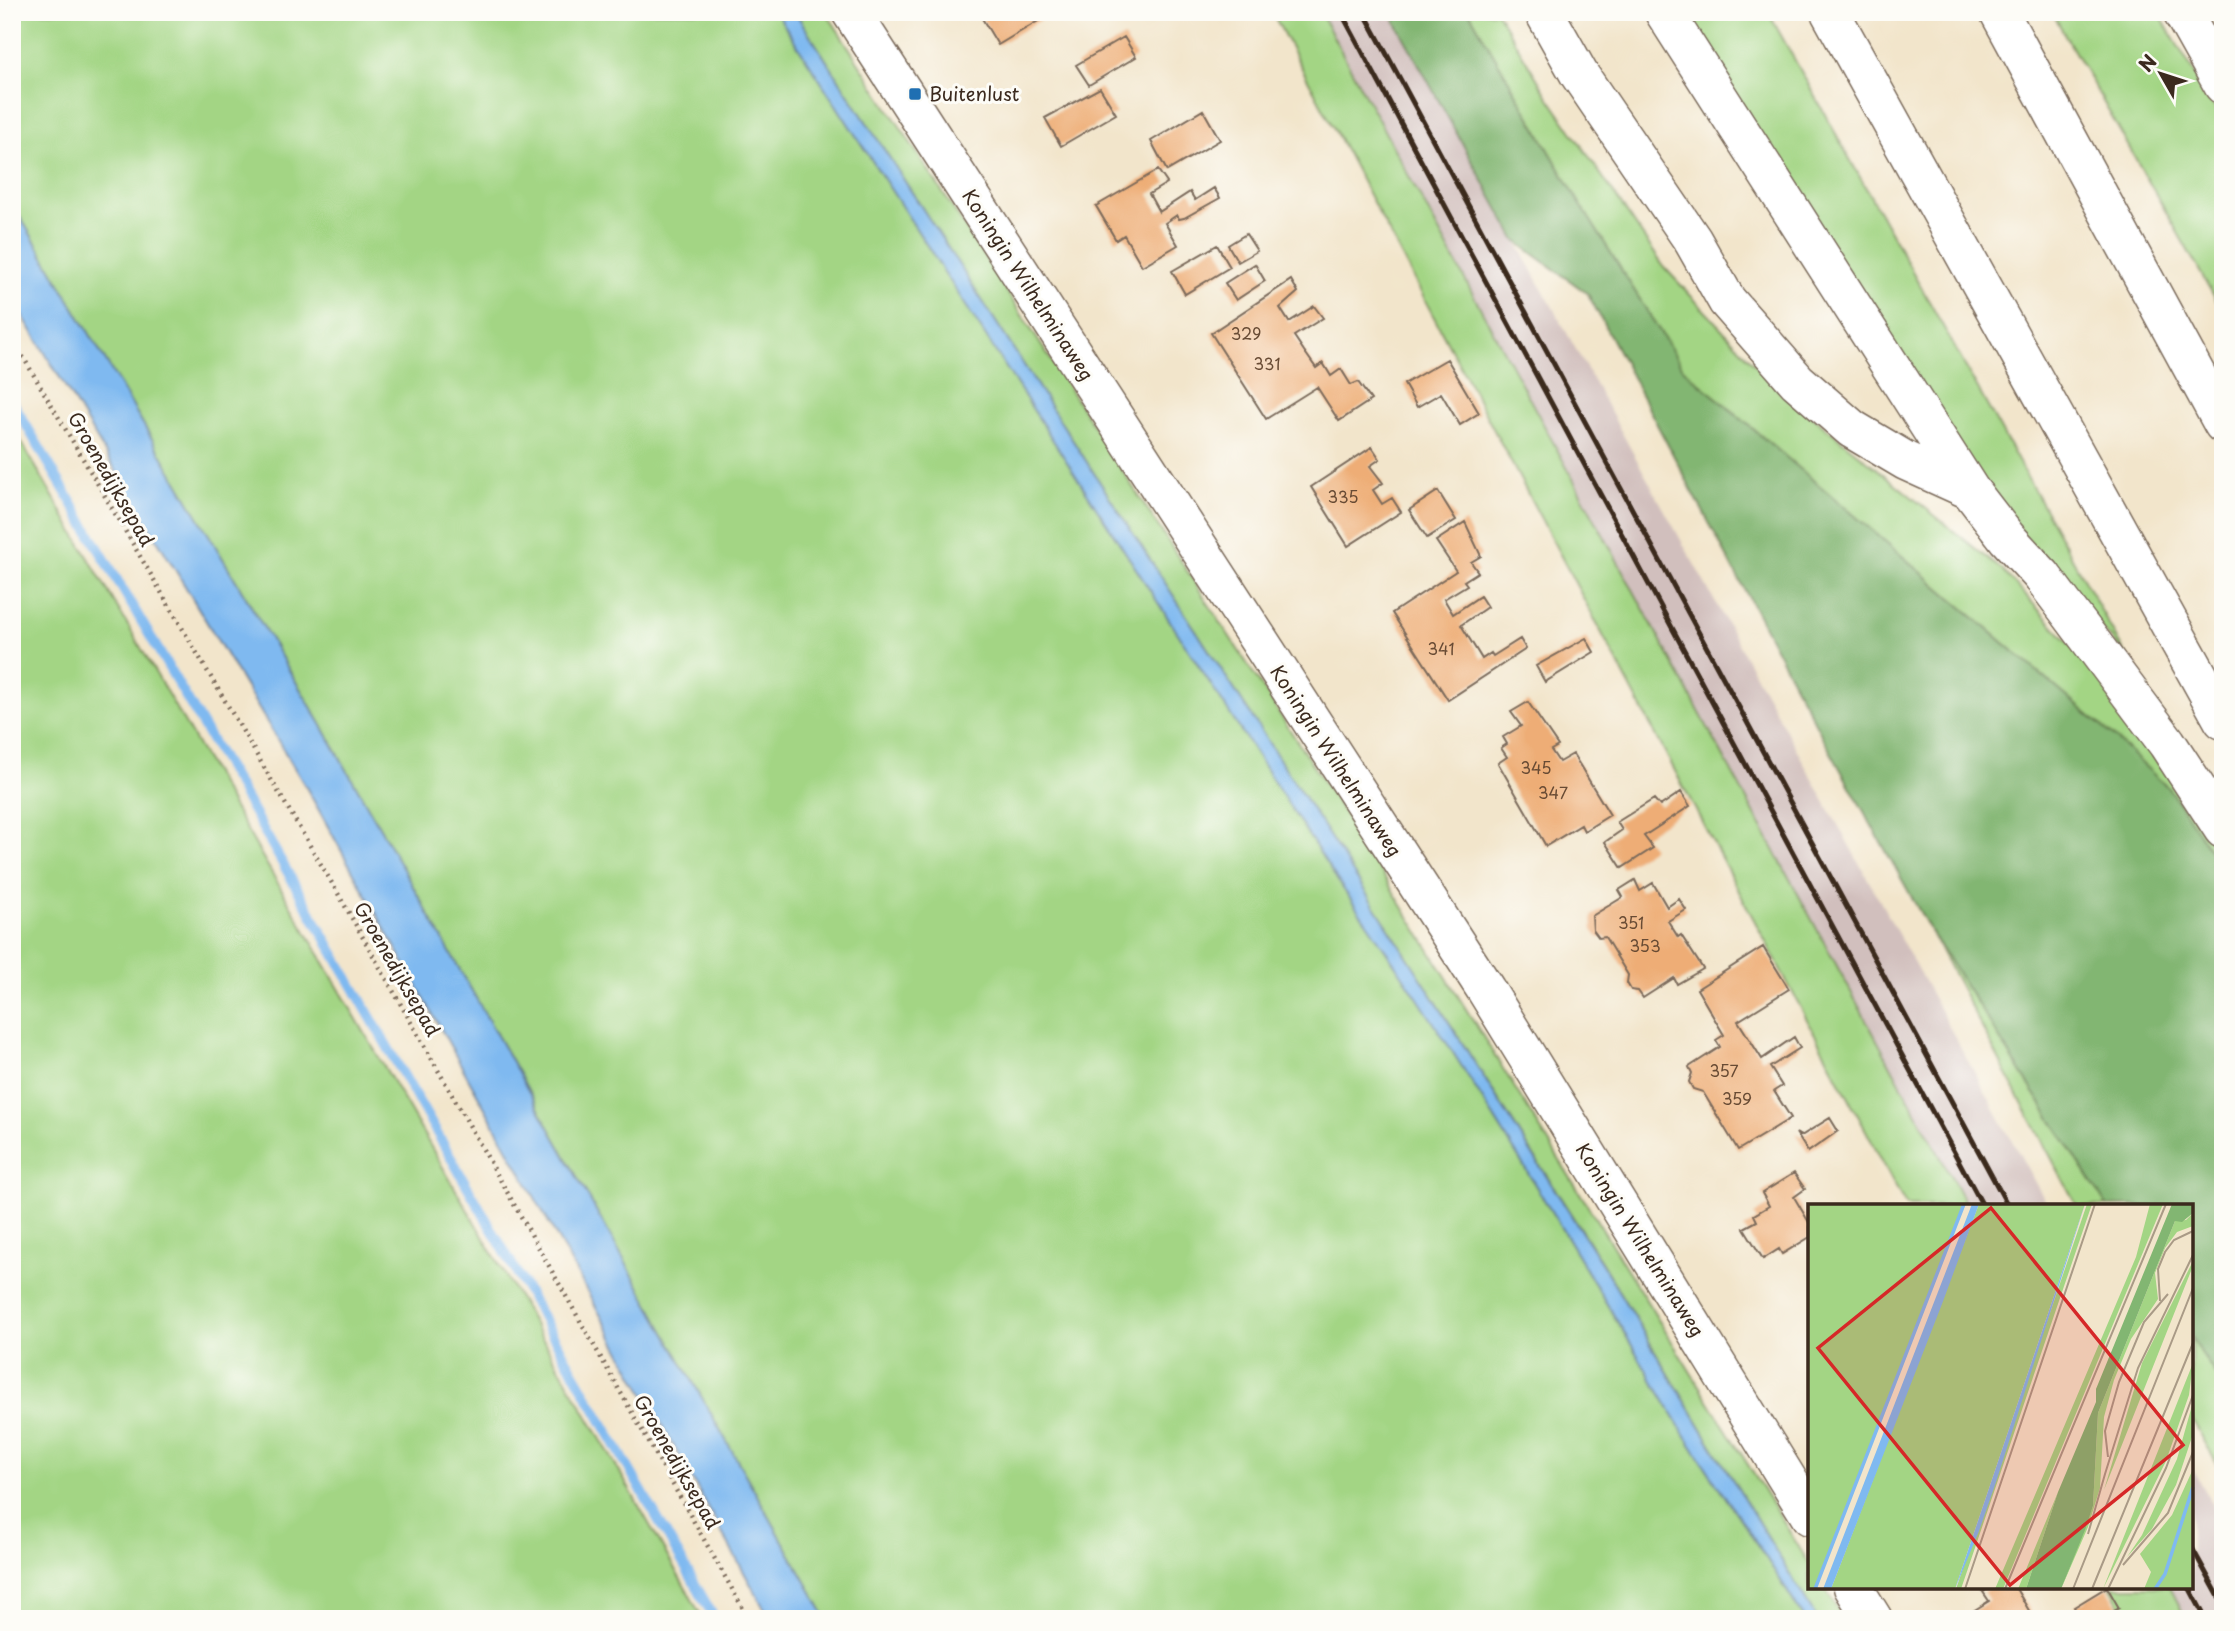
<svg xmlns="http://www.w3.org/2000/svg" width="2235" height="1631" font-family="'Playpen Sans',sans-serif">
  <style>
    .industrial { fill: #d1bfbd }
    .green { fill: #a3d584; stroke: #6f8051; stroke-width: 2 }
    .forest { fill: #82b672; stroke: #5e7048; stroke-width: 2 }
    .water { fill: #7fb9f0; stroke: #5d7287; stroke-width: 2 }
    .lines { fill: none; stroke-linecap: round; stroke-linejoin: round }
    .stream { stroke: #7fb9f0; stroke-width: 10 }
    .building { fill: #eead76 }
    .minor-casing { stroke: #7b6b5b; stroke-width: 41 }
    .major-casing { stroke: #7b6b5b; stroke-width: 41 }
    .highway-casing { stroke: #7b6b5b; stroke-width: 41 }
    .path { stroke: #7b6b5b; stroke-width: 4.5; stroke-dasharray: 2 5; stroke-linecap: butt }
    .minor { stroke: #fff; stroke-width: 38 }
    .major { stroke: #fff; stroke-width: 38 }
    .highway { stroke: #fff; stroke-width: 38 }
    .rail { stroke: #3b2a1e; stroke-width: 5 }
    .poi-dot { fill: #1f6fb2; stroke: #fdfcf7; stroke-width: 2.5 }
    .labels { text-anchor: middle; stroke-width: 6; stroke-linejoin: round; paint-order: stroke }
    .number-label { font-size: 16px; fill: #684b34 }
    .poi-label { font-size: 19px; fill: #3b2a1e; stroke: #fdfcf7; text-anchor: start }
    .street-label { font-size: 19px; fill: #3b2a1e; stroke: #fdfcf7 }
    .inset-river { fill: none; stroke: #7fb9f0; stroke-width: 3.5 }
    .inset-road { fill: none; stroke: #a99a86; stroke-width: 2 }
    .view { fill: #d62828; fill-opacity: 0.15; stroke: #d62828; stroke-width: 3.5 }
    .inset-edge { fill: none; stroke: #3b2a1e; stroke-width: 3.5 }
  </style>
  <rect width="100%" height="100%" fill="#fdfcf7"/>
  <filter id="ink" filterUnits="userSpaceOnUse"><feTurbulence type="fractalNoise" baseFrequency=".0143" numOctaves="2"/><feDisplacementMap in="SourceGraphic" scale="14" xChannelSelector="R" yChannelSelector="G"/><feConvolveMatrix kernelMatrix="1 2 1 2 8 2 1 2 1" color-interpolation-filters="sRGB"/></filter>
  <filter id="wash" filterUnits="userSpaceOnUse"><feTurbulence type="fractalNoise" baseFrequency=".00686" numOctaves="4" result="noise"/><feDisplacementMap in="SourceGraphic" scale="28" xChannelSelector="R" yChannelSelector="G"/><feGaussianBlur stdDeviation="1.57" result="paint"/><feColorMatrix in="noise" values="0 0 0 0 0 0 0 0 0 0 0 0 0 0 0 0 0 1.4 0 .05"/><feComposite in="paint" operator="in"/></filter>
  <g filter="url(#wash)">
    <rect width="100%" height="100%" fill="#f2e5cb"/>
    <path class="industrial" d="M 1320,12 L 1390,12 L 2048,1206 L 1967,1206 Z
      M 2191,1467 L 2223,1524 L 2223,1619 L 2186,1619 L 2170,1587 L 2191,1587 Z"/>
    <path class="green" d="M 12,12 L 776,12 L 1342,887 C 1467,1063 1574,1251 1686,1436 C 1724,1498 1768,1556 1804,1619 L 827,1619 L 321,724 L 12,203 Z
      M 795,12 L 826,12 L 1372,857 L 1810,1565 L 1810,1587 L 1824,1587 L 1843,1619 L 1817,1619 L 1597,1255 L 1416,970 Z
      M 1272,12 L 1320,12 L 1967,1206 L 1906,1206 Z
      M 1469,12 L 1497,12 L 1547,95 L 1664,267 L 1776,387 L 2002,570 L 2098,674 L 2223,846 L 2223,869 L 2214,854 L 2113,736 L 1684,370 L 1579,202 Z
      M 1669,12 L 1768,12 L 2127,657 L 2006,519 Z
      M 2052,12 L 2158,12 L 2223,122 L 2223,312 Z
      M 12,426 L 610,1455 L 703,1619 L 12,1619 Z
      M 1930,930 L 2107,1206 L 2077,1206 Z
      M 2191,1337 L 2223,1386 L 2223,1475 L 2191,1417 Z
      M 2111,1587 L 2170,1587 L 2186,1619 L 2128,1619 Z"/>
    <path class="forest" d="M 1390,12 L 1469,12 L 1579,202 L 1684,370 L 2113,736 L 2169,789 L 2223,869 L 2223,1386 L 2191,1337 L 2191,1206 L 2107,1206 L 1930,930 L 1823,738 L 1588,294 L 1516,241 Z"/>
    <path class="water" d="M 776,12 L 795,12 L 1416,970 L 1605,1269 L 1817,1619 L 1804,1619 C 1767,1554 1722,1495 1683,1431 C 1573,1248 1466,1062 1342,887 Z
      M 12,203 L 321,724 L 827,1619 L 770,1619 L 307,789 L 12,298 Z"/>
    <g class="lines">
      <path class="stream" d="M 12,401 L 240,789 L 715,1619"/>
    </g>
    <g id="blocks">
      <path class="building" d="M 985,12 L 1040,12 L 1043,18 L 998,45 L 980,15 Z
        M 1124,37 L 1136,57 L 1089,85 L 1076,65 Z
        M 1100,88 L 1116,114 L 1061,146 L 1045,118 Z
        M 1203,110 L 1220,140 L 1167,171 L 1151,141 Z
        M 1158,170 L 1167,183 L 1149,194 L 1159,212 L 1190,192 L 1195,200 L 1214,188 L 1220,198 L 1184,218 L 1179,219 L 1177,215 L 1165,223 L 1178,245 L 1142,266 L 1124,235 L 1116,240 L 1096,206 Z
        M 1246,234 L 1257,251 L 1238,262 L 1228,245 Z
        M 1217,245 L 1230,267 L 1185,294 L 1172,271 Z
        M 1255,264 L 1265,281 L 1236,300 L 1225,283 Z
        M 1291,280 L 1298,292 L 1280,308 L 1289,322 L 1314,306 L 1323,318 L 1294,336 L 1304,351 L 1316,368 L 1323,363 L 1331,376 L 1341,369 L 1351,385 L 1358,382 L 1371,400 L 1339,421 L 1317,387 L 1266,419 L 1211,333 Z
        M 1447,359 L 1479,413 L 1460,425 L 1441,393 L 1417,407 L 1404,384 Z
        M 1372,447 L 1380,459 L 1370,466 L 1383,483 L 1373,490 L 1382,504 L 1392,498 L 1401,512 L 1348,546 L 1311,487 Z
        M 1438,491 L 1456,520 L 1427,538 L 1409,510 Z
        M 1465,522 L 1481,556 L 1471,562 L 1478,572 L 1464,581 L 1467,585 L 1444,599 L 1453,614 L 1480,596 L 1487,607 L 1461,625 L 1482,659 L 1491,653 L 1493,656 L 1520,639 L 1526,649 L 1448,700 L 1392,613 L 1456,571 L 1436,541 Z
        M 1586,638 L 1594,652 L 1545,682 L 1536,666 Z
        M 1528,702 L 1558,746 L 1551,750 L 1559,762 L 1573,754 L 1610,815 L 1584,831 L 1581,825 L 1546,846 L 1498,763 L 1507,757 L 1501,748 L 1507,744 L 1503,737 L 1521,726 L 1511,712 Z
        M 1681,792 L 1690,806 L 1644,836 L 1653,848 L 1622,868 L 1605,842 L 1622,830 L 1617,822 L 1654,799 L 1660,806 Z
        M 1635,880 L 1640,891 L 1653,883 L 1667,907 L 1679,899 L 1686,910 L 1668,921 L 1678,937 L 1681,935 L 1703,969 L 1677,984 L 1674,978 L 1643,998 L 1638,991 L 1631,990 L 1627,983 L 1628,975 L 1605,937 L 1599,938 L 1593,930 L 1592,916 L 1623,897 L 1619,890 Z
        M 1763,947 L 1789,989 L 1738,1021 L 1762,1059 L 1794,1037 L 1800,1048 L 1770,1067 L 1782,1086 L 1774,1091 L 1791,1118 L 1738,1150 L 1703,1092 L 1693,1089 L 1689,1082 L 1692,1073 L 1689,1067 L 1720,1047 L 1716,1040 L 1724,1035 L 1697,989 Z
        M 1830,1118 L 1838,1131 L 1808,1152 L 1796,1133 L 1801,1136 Z
        M 1794,1173 L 1805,1189 L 1794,1197 L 1810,1224 L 1810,1237 L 1782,1254 L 1779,1249 L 1763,1259 L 1744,1228 L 1757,1221 L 1754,1215 L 1769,1206 L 1762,1193 Z
        M 1991,1587 L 2015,1587 L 2034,1619 L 1977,1619 L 1973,1611 L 1989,1601 L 1983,1592 Z
        M 2107,1587 L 2119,1608 L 2101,1619 L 2081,1619 L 2074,1607 Z"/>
    </g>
  </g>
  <g filter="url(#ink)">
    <use href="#blocks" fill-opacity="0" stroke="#7b6b5b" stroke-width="2"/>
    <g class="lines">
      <g class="minor-casing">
        <path id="minor" d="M 1544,12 L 1579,74 L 1693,241 L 1727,301 L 1797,381 L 1852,429 L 1906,461 L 1970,490
          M 1664,12 L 1970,490 L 2007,538 L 2042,576
          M 2182,12 L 2223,85"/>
      </g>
      <g class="major-casing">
        <path id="major" d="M 851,12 L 1486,990 L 1810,1516
          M 1853,1587 L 1873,1619"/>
      </g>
      <g class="highway-casing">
        <path id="highway" d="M 1830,12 L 2223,720
          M 1999,12 L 2223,424
          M 2042,576 L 2167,743 L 2223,829"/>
      </g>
      <path class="path" d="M 12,338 L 336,890 L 749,1619"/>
      <use href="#minor" class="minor"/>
      <use href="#major" class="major"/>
      <use href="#highway" class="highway"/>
      <path class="rail" d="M 1341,12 L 1983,1206
        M 1364,12 L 2008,1206
        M 2191,1546 L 2223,1604
        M 2189,1587 L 2206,1619"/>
    </g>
  </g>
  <rect class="poi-dot" x="908" y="87" width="14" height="14" rx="3.5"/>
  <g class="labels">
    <g class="number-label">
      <text x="1246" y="340">329</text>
      <text x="1267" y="370">331</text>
      <text x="1343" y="503">335</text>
      <text x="1441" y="655">341</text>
      <text x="1536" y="774">345</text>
      <text x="1553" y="799">347</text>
      <text x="1631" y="929">351</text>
      <text x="1645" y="952">353</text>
      <text x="1724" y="1077">357</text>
      <text x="1737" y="1105">359</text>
    </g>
    <g class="poi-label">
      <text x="929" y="101">Buitenlust</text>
    </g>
    <g class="street-label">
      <text transform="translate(1028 285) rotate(57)" y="7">Koningin Wilhelminaweg</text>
      <text transform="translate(111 479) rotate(60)" y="7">Groenedijksepad</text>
      <text transform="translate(1336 761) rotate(57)" y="7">Koningin Wilhelminaweg</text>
      <text transform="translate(397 969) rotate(60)" y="7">Groenedijksepad</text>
      <text transform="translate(1640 1240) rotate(58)" y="7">Koningin Wilhelminaweg</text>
      <text transform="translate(677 1462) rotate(60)" y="7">Groenedijksepad</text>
    </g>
  </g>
  <g transform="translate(1808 1204)">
    <rect width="385" height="385" fill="#f2e5cb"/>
    <path d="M 0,0 L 155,0 L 6,385 L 0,385 ZM 171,0 L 277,0 L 147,385 L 23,385 ZM 279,0 L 284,0 L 153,385 L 148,385 ZM 342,0 L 355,0 L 195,385 L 187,385 L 328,53 ZM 385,9 L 385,22 L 369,28 L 357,44 L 347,69 L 350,95 L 323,135 L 306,176 L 296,213 L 292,284 L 280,323 L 253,385 L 285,302 L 290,209 L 367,17 L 378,16 ZM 385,57 L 385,62 L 296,286 L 334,159 ZM 385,159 L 381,191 L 358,257 L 295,385 ZM 385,198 L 384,233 L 368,281 L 344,325 L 319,353 L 334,331 L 369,255 ZM 385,265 L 385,385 L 336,385 L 343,368 L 332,350 L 364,311 ZM 250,288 L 218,385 L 210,385 Z" fill="#a3d584"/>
    <path d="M 364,0 L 385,0 L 385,9 L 374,18 L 367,17 L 290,209 L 285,302 L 277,326 L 253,385 L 218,385 L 250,288 L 288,198 L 288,185 Z" fill="#82b672"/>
    <path d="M 164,0 L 171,0 L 134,100 L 23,385 L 15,385 ZM 277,0 L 188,278 L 171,327 L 147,385 Z" fill="#7fb9f0"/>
    <path class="inset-river" d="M 7,385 L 156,0M 347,385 L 357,370 L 385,283"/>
    <path class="inset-road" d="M 352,97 L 350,65 L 357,48 L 366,36 L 385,27M 300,253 L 297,227 L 311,178 L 336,118 L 360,90M 297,270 L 330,164 L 385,51M 280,330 L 297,270M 315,361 L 360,309 L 385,248M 157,385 L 287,0M 197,385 L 358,0M 265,385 L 385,84M 284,385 L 385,139M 300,385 L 358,264 L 385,191"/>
    <path class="view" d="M 183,4 L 375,241 L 202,381 L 10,144 Z"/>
    <rect width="385" height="385" class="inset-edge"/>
  </g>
  <rect width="2235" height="1631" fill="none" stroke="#fdfcf7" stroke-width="42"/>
  <g transform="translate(2161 74) rotate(309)" stroke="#fdfcf7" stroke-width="5" paint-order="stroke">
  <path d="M0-5L12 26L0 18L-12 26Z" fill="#3b2a1e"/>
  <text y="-10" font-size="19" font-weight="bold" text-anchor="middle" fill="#3b2a1e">N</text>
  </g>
</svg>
